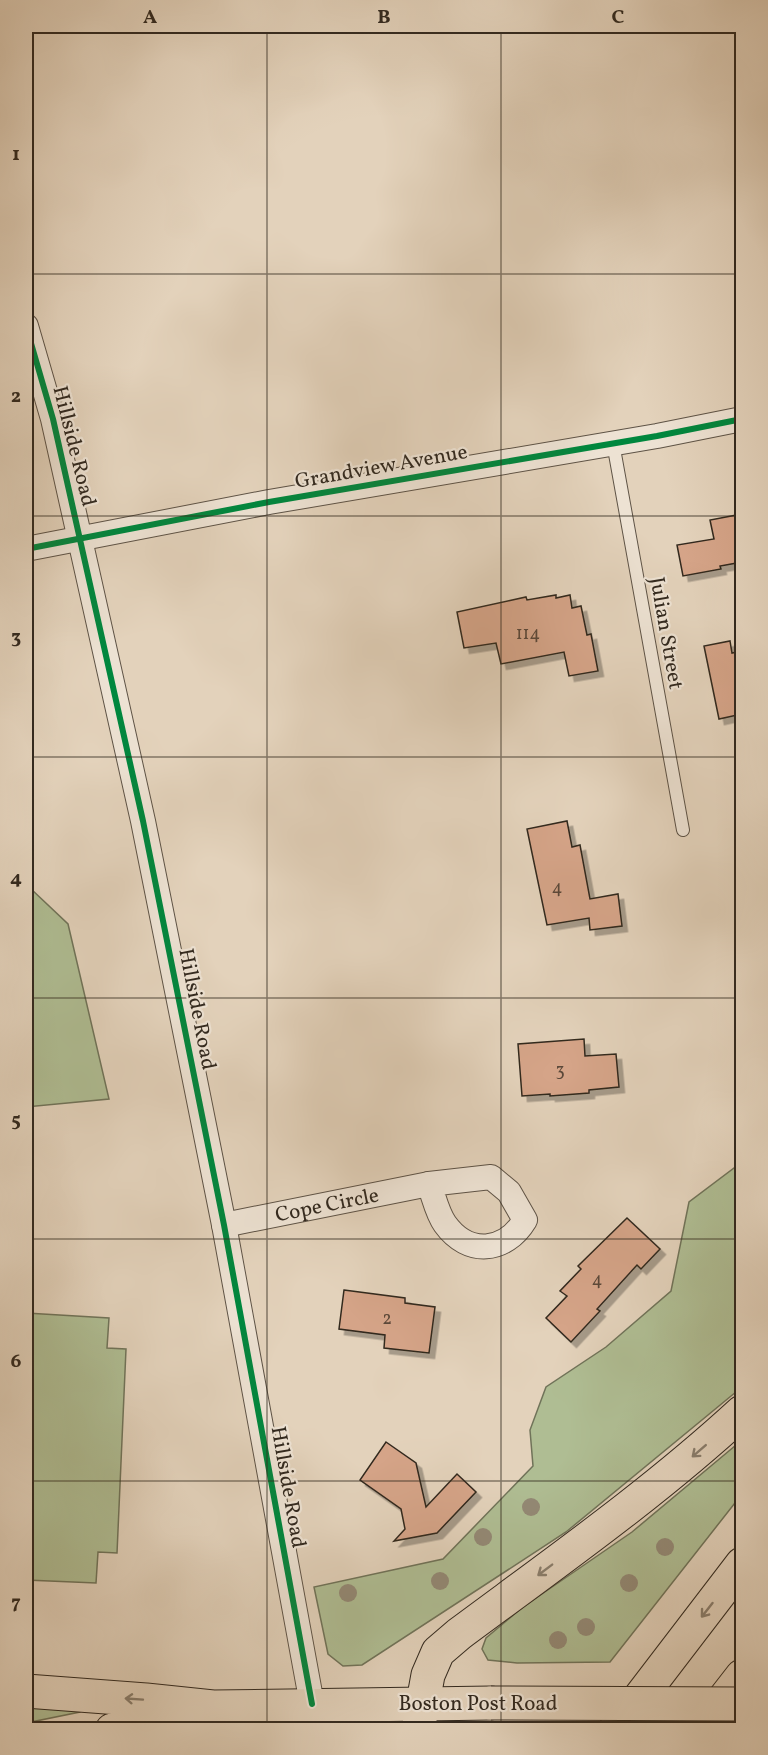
<svg xmlns="http://www.w3.org/2000/svg" width="768" height="1755" font-family="Vollkorn,serif">
  <style>
    .green { fill: #afbd93; stroke: #707359; stroke-width: 1.5 }
    .building { fill: #d5a488; stroke: #32291f; stroke-width: 1.5; filter: url(#shadow) }
    .lines { fill: none; stroke-linecap: round; stroke-linejoin: round }
    .service-casing { stroke: #5e5346; stroke-width: 14 }
    .minor-casing { stroke: #5e5346; stroke-width: 26 }
    .primary-casing { stroke: #32291f; stroke-width: 35 }
    .motorway-casing { stroke: #32291f; stroke-width: 35 }
    .service { stroke: #ede2d3; stroke-width: 12 }
    .minor { stroke: #ede2d3; stroke-width: 24 }
    .primary { stroke: #e3d2bb; stroke-width: 33 }
    .motorway { stroke: #e3d2bb; stroke-width: 33 }
    .primary-bridge-casing { stroke: #32291f; stroke-width: 35; stroke-linecap: butt }
    .primary-bridge { stroke: #e3d2bb; stroke-width: 33 }
    .cycleway-casing { stroke: #ede2d3; stroke-width: 10 }
    .cycleway { stroke: #00873e; stroke-width: 6 }
    .tree { fill: #938975 }
    .oneway { stroke: #8a7e6d }
    .grid { fill: none; stroke: #32291f; stroke-width: 1.5; stroke-opacity: 0.55 }
    .labels { text-anchor: middle; stroke-width: 4.5; stroke-linejoin: round; paint-order: stroke }
    .number-label { font-size: 18px; fill: #5b4839 }
    .street-label { font-size: 21px; fill: #32291f; stroke: #ede2d3 }
    .neatline { fill: none; stroke: #32291f; stroke-width: 2 }
    .grid-label { font-size: 20px; text-anchor: middle; font-weight: bold; fill: #32291f }
  </style>
  <defs>
    <filter id="shadow"><feDropShadow dx="5.5" dy="5.5" stdDeviation="0" flood-color="#0004"/></filter>
  </defs>
  <rect width="100%" height="100%" fill="#e3d2bb"/>
  <filter id="stains"><feTurbulence type="fractalNoise" baseFrequency=".00333" numOctaves="4"/><feColorMatrix values="0 0 0 0 .2 0 0 0 0 .09 0 0 0 0 .02 0 0 0 .5 -.17"/></filter>
  <radialGradient id="worn" r=".72"><stop offset=".6" stop-color="#630" stop-opacity="0"/><stop offset="1" stop-color="#630" stop-opacity=".3"/></radialGradient>
  <path class="green" d="M 30,888 L 68,924 L 109,1099 L 26,1107 L 26,890 Z
    M 742,1162 L 742,1387 L 566,1532 L 362,1665 L 343,1666 L 328,1654 L 314,1587 L 443,1559 L 533,1466 L 530,1430 L 546,1387 L 606,1347 L 671,1291 L 689,1202 Z
    M 26,1313 L 109,1318 L 107,1348 L 126,1349 L 117,1553 L 98,1552 L 96,1583 L 26,1580 Z
    M 742,1440 L 742,1494 L 610,1662 L 517,1663 L 488,1660 L 482,1649 L 486,1638 L 523,1607 L 632,1532 Z
    M 26,1700 L 82,1709 L 80,1712 L 26,1723 Z"/>
  <path class="building" d="M 742,514 L 742,562 L 720,566 L 721,569 L 683,576 L 677,545 L 714,539 L 710,520 Z
    M 556,595 L 556,598 L 570,595 L 572,608 L 581,606 L 587,635 L 591,634 L 598,671 L 569,676 L 564,652 L 501,664 L 496,643 L 464,648 L 457,612 L 526,597 L 527,600 Z
    M 730,641 L 732,653 L 742,651 L 742,714 L 719,719 L 704,646 Z
    M 567,821 L 572,847 L 580,845 L 590,899 L 618,894 L 622,926 L 590,930 L 589,918 L 547,925 L 527,829 Z
    M 584,1039 L 585,1056 L 616,1054 L 619,1087 L 589,1090 L 589,1093 L 550,1096 L 550,1094 L 522,1096 L 518,1044 Z
    M 627,1218 L 660,1249 L 641,1269 L 637,1265 L 597,1309 L 600,1311 L 571,1342 L 546,1318 L 567,1296 L 560,1291 L 581,1269 L 578,1266 Z
    M 344,1290 L 405,1298 L 405,1303 L 435,1307 L 429,1353 L 384,1348 L 385,1335 L 339,1329 Z
    M 386,1442 L 416,1463 L 426,1507 L 457,1474 L 476,1492 L 437,1533 L 394,1541 L 405,1529 L 401,1509 L 360,1480 Z"/>
  <g class="lines">
    <g class="service-casing">
      <path id="service" d="M 613,443 L 683,830"/>
    </g>
    <g class="minor-casing">
      <g id="minor">
        <path d="M 26,326 L 53,419 L 143,821 L 224,1225 L 312,1704"/>
        <path d="M 26,549 L 269,502 L 657,436 L 742,419"/>
        <path d="M 491,1177 L 509,1192 L 525,1220 C 505,1253 468,1256 445,1224 C 437,1213 434,1197 429,1184 Z"/>
        <path id="s1" d="M 224,1225 L 429,1184"/>
      </g>
    </g>
    <g class="primary-casing">
      <path id="primary" d="M 26,1691 L 146,1700 L 213,1707 L 491,1703
        M 112,1730 L 188,1713"/>
    </g>
    <g class="motorway-casing">
      <path id="motorway" d="M 418,1730 L 428,1675 L 438,1652 L 459,1634 C 556,1562 654,1493 742,1412
        M 615,1730 L 742,1564
        M 700,1730 L 742,1676"/>
    </g>
    <use href="#service" class="service"/>
    <use href="#minor" class="minor"/>
    <use href="#primary" class="primary"/>
    <use href="#motorway" class="motorway"/>
    <g class="primary-bridge-casing">
      <path id="primary-bridge" d="M 491,1703 L 742,1704"/>
    </g>
    <use href="#primary-bridge" class="primary-bridge"/>
    <g class="cycleway-casing">
      <path id="cycleway" d="M 26,326 L 53,419 L 143,821 L 224,1225 L 312,1704
        M 26,549 L 269,502 L 657,436 L 742,419"/>
    </g>
    <use href="#cycleway" class="cycleway"/>
  </g>
  <g class="tree">
    <circle cx="531" cy="1507" r="9"/>
    <circle cx="483" cy="1537" r="9"/>
    <circle cx="665" cy="1547" r="9"/>
    <circle cx="440" cy="1581" r="9"/>
    <circle cx="629" cy="1583" r="9"/>
    <circle cx="348" cy="1593" r="9"/>
    <circle cx="586" cy="1627" r="9"/>
    <circle cx="558" cy="1640" r="9"/>
  </g>
  <defs><path id="oneway-shaft" d="M-6 0H5M1.5-3L5.5 0L1.5 3" fill="none" stroke-width="1.6" stroke-linecap="round" stroke-linejoin="round" transform="scale(1.5)"/></defs>
  <g class="oneway">
    <use href="#oneway-shaft" transform="translate(699 1451) rotate(139)"/>
    <use href="#oneway-shaft" transform="translate(545 1570) rotate(143)"/>
    <use href="#oneway-shaft" transform="translate(707 1610) rotate(128)"/>
    <use href="#oneway-shaft" transform="translate(134 1699) rotate(-176)"/>
  </g>
  <path class="grid" d="M 267,26 L 267,1730M 501,26 L 501,1730M 26,274 L 742,274M 26,516 L 742,516M 26,757 L 742,757M 26,998 L 742,998M 26,1239 L 742,1239M 26,1481 L 742,1481"/>
  <g class="labels">
    <g class="number-label">
      <text x="528" y="639">114</text>
      <text x="557" y="893">4</text>
      <text x="560" y="1076">3</text>
      <text x="597" y="1285">4</text>
      <text x="387" y="1324">2</text>
    </g>
    <g class="street-label">
      <text transform="translate(75 446) rotate(76)" y="7">Hillside Road</text>
      <text transform="translate(381 466) rotate(-10)" y="7">Grandview Avenue</text>
      <text transform="translate(667 633) rotate(80)" y="7">Julian Street</text>
      <text transform="translate(198 1009) rotate(79)" y="7">Hillside Road</text>
      <text dy="7" stroke="none"><textPath href="#s1" startOffset="105">Cope Circle</textPath></text>
      <text transform="translate(289 1487) rotate(80)" y="7">Hillside Road</text>
      <text x="478" y="1710">Boston Post Road</text>
    </g>
  </g>
  <rect width="768" height="1755" fill="none" stroke="#e3d2bb" stroke-width="66"/>
  <rect x="33" y="33" width="702" height="1689" class="neatline"/>
  <g class="grid-label">
    <text x="150" y="23">A</text>
    <text x="384" y="23">B</text>
    <text x="618" y="23">C</text>
    <text x="16" y="160">1</text>
    <text x="16" y="402">2</text>
    <text x="16" y="643">3</text>
    <text x="16" y="884">4</text>
    <text x="16" y="1126">5</text>
    <text x="16" y="1367">6</text>
    <text x="16" y="1608">7</text>
  </g>
  <rect width="100%" height="100%" filter="url(#stains)"/>
  <rect width="100%" height="100%" fill="url(#worn)"/>
</svg>
